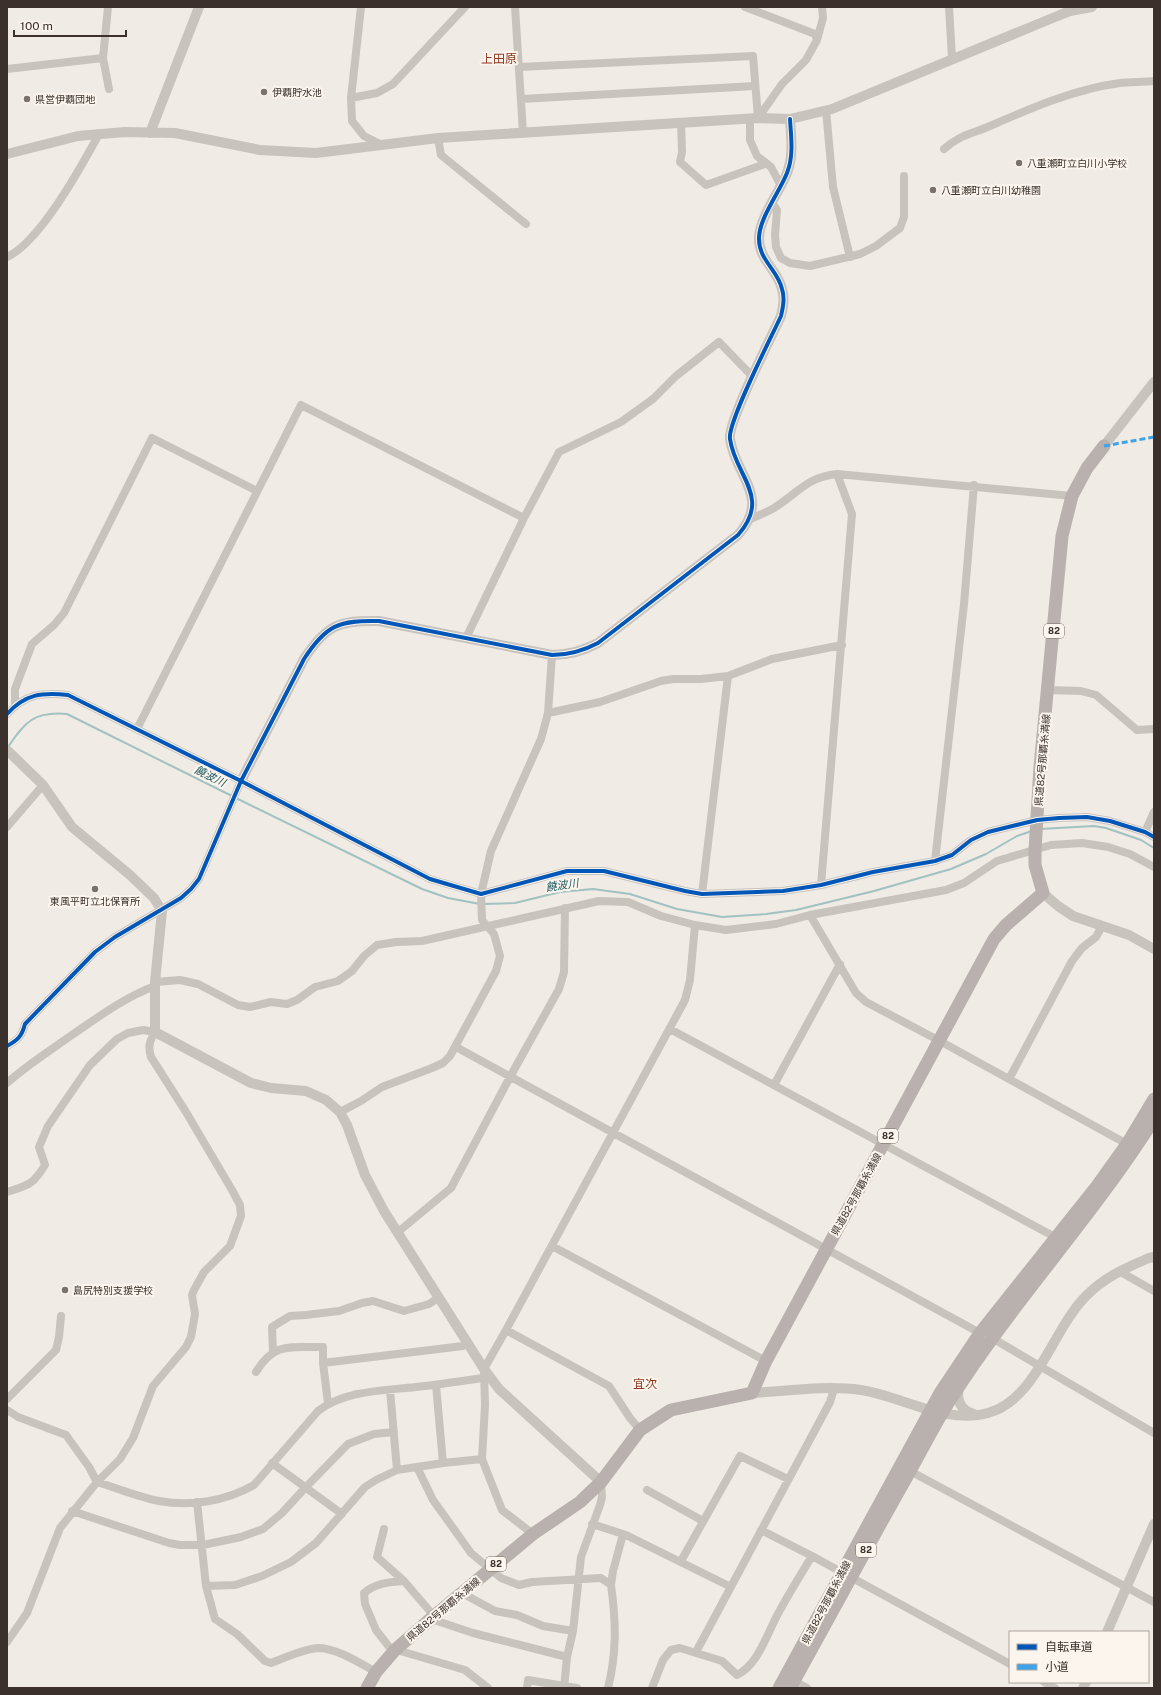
<svg xmlns="http://www.w3.org/2000/svg" width="1161" height="1695" font-family="'Public Sans','Noto Sans JP',sans-serif">
  <style>
    .lines { fill: none; stroke-linecap: round; stroke-linejoin: round }
    .stream { stroke: #a1c2c1; stroke-width: 2 }
    .minor { stroke: #c9c3be; stroke-width: 8 }
    .tertiary { stroke: #c9c3be; stroke-width: 10 }
    .primary { stroke: #b8b1ad; stroke-width: 13 }
    .quiet { stroke: #3fa3eb; stroke-width: 3; stroke-dasharray: 6 3; stroke-linecap: butt }
    .cycleway-casing { stroke: #fbf5ee; stroke-width: 6 }
    .cycleway { stroke: #0057b8; stroke-width: 4 }
    .poi-dot { fill: #7a716c; stroke: #fbf5ee; stroke-width: 1.5 }
    .labels { text-anchor: middle; stroke-width: 4; stroke-linejoin: round; paint-order: stroke }
    .shield { fill: #fbf5ee; stroke: #756b66; stroke-width: 1 }
    .shield-label { font-size: 9px; font-weight: bold; fill: #3b302b }
    .poi-label { font-size: 10px; fill: #3b302b; stroke: #fbf5ee; text-anchor: start }
    .street-label { font-size: 10px; fill: #3b302b; stroke: #fbf5ee }
    .water-label { font-size: 11px; font-style: italic; fill: #1f5a5e; stroke: #fbf5ee }
    .quarter-label { font-size: 12px; fill: #8c3b22; stroke: #fbf5ee }
  </style>
  <rect width="100%" height="100%" fill="#f0ebe5"/>
  <g class="lines">
    <path class="stream" d="M 8,747 C 25,722 34,711 67,714 L 232,796
      M 236,798 L 422,889 L 448,898 L 480,904
      M 1040,829 L 1094,826 L 1106,828 L 1141,840 L 1154,848
      M 484,904 L 515,903 L 560,892 L 593,889 L 630,894 L 677,909 L 722,917 L 766,914 L 796,910 L 874,891 L 951,869 L 986,854 L 1017,836 L 1032,831"/>
    <path class="minor" d="M 108,7 L 103,58 L 109,89
      M 361,7 L 351,98 L 352,121 L 364,136 L 382,145
      M 515,7 L 523,133
      M 745,7 L 815,34 L 817,40
      M 949,7 L 952,58
      M 519,67 L 753,56 L 758,118
      M 7,69 L 103,58
      M 351,98 L 377,93 L 393,84 L 465,7
      M 521,99 L 755,86
      M 826,110 L 833,187 L 850,257
      M 758,118 L 782,84 L 806,60 L 817,40 L 823,18 L 822,7
      M 750,119 L 750,140 L 757,156 L 771,167 L 781,186
      M 681,123 L 682,152 L 680,162 L 706,185 L 765,164
      M 438,138 L 441,155 L 526,224
      M 944,149 C 959,135 972,134 990,126 C 1031,108 1075,89 1120,83 C 1131,82 1143,82 1154,81
      M 772,202 L 777,210 L 775,235 L 776,247 L 781,258 L 790,263 L 810,266 L 860,254 L 876,246 L 900,228 L 904,217 L 904,176
      M 7,257 C 40,242 81,167 99,134
      M 749,520 C 757,516 767,512 774,508 C 798,493 807,477 837,474 L 1072,496
      M 466,638 L 524,518 L 559,452 L 621,422 L 653,399 L 676,376 L 719,342 L 753,377
      M 1048,690 L 1081,691 L 1096,695 L 1137,730 L 1154,729
      M 15,706 L 15,689 L 32,644 L 54,625 L 64,613 L 152,438 L 257,491
      M 548,713 L 600,702 L 661,681 L 673,679 L 701,679 L 728,676 L 772,659 L 842,645
      M 7,714 C 25,694 42,692 68,695 L 241,781 L 430,879 L 481,894 L 567,871 L 604,871 L 685,891 L 702,894 L 783,891 L 821,885 L 873,872 L 935,861 L 952,855 L 971,840 L 988,832 L 1037,820 L 1059,818 L 1087,817 L 1110,821 L 1145,832 L 1154,837
      M 137,729 L 301,405 L 524,518
      M 7,827 L 43,785
      M 1145,832 L 1154,812
      M 935,861 L 964,604 L 974,485
      M 821,885 L 852,514 L 837,474
      M 702,894 L 728,676
      M 810,915 L 856,993 L 866,1002 L 938,1040 L 1127,1144
      M 155,982 L 180,980 L 198,984 L 238,1005 L 250,1007 L 271,1002 L 287,1004 L 297,1000 L 315,987 L 338,981 L 352,971 L 364,956 L 377,945 L 396,942 L 422,941 L 599,901 L 628,902 L 661,916 L 695,925 L 726,930 L 776,924 L 810,915 L 946,890 L 964,883 L 997,861 L 1051,845 L 1082,843 L 1108,847 L 1130,854 L 1154,867
      M 670,1029 L 1055,1237
      M 7,1046 C 18,1040 22,1036 25,1024 L 95,952 L 115,937 L 181,898 L 191,889 L 199,879 L 241,781
      M 456,1047 L 980,1333
      M 1009,1079 L 1072,961 L 1082,948 L 1096,937 L 1102,926
      M 7,1083 C 26,1066 48,1052 69,1037 C 97,1018 123,998 155,986
      M 774,1085 L 840,964
      M 340,1112 L 361,1101 L 382,1087 L 432,1068 L 443,1063 L 450,1056 L 496,971 L 500,956 L 494,934 L 482,920 L 481,894 L 491,851 L 541,739 L 548,713 L 552,655
      M 7,1192 C 28,1185 33,1185 45,1165 L 39,1147 L 48,1126 L 90,1065 L 117,1039 L 128,1033 L 143,1030 L 155,1032 C 149,1042 148,1047 151,1057 L 186,1112 L 232,1190 L 240,1205 L 241,1216 L 230,1246 L 204,1272 L 194,1290 L 192,1295 L 195,1314 L 191,1337 L 186,1347 L 153,1386 L 133,1438 L 120,1459 L 97,1482 L 60,1528 L 27,1613 L 7,1642
      M 398,1232 L 451,1188 L 510,1077 L 559,989 L 564,972 L 565,908
      M 552,1246 L 766,1361
      M 1119,1271 L 1154,1291
      M 506,1330 L 609,1386 L 630,1418 L 640,1430
      M 992,1338 L 1154,1433
      M 273,1352 L 272,1327 L 290,1316 L 306,1315 L 339,1311 L 362,1303 L 373,1301 L 404,1311 L 429,1304 L 438,1298
      M 323,1363 L 463,1346 L 467,1344
      M 256,1372 C 275,1341 291,1348 323,1347 L 323,1363 L 328,1403
      M 436,1385 L 443,1463
      M 390,1390 L 397,1470
      M 7,1399 L 56,1350 L 59,1337 L 61,1316
      M 7,1410 L 18,1417 L 66,1435 L 89,1467 L 97,1482 C 117,1488 138,1497 159,1501 C 191,1507 226,1501 254,1485 L 318,1411 C 346,1390 382,1391 416,1387 C 438,1385 461,1381 483,1378
      M 272,1463 L 342,1514
      M 417,1467 L 433,1500 L 471,1553 L 501,1578 L 519,1585 L 532,1582 L 601,1578 L 611,1585 C 616,1621 617,1652 608,1688
      M 910,1471 L 1154,1602
      M 647,1490 L 703,1521
      M 197,1502 L 206,1586 L 235,1585 L 262,1576 L 291,1562 L 316,1543 L 365,1487 L 376,1480 L 397,1470 L 443,1463 L 482,1459
      M 72,1511 L 169,1543 L 180,1545 L 203,1545 L 241,1537 L 263,1529 L 282,1513 L 305,1488 L 348,1444 L 374,1434 L 394,1432
      M 592,1524 L 626,1535 L 731,1587
      M 384,1529 L 377,1557 L 404,1581
      M 761,1530 L 812,1556 L 1010,1664
      M 533,1534 L 502,1510 L 482,1459 L 485,1405 L 484,1369 L 506,1330 L 685,1000 L 690,980 L 695,925
      M 681,1561 L 740,1456 L 788,1479
      M 611,1585 L 613,1571 L 623,1534
      M 206,1586 L 215,1619 L 237,1634 L 265,1661 L 271,1663 C 284,1658 306,1648 319,1648 C 339,1649 359,1663 376,1672
      M 462,1593 L 495,1611 L 517,1615 L 543,1626 L 573,1631
      M 434,1616 L 404,1581 C 389,1582 376,1583 364,1593 L 365,1604 L 376,1630 L 390,1648 L 465,1670 L 488,1688
      M 431,1619 L 473,1633 L 567,1657
      M 696,1652 L 830,1402 L 834,1389
      M 794,1681 L 807,1688
      M 1044,1682 L 1055,1688
      M 527,1688 L 528,1680 L 577,1688
      M 564,1688 L 567,1657 L 573,1631 L 581,1557 L 600,1505 L 602,1497 L 601,1482
      M 652,1688 L 663,1660 L 671,1650 L 680,1648 L 722,1661 L 737,1675 C 759,1664 767,1633 779,1612 C 789,1593 801,1574 812,1556"/>
    <path class="tertiary" d="M 150,133 L 199,7
      M 7,154 L 78,136 L 125,132 L 175,133 L 260,150 L 316,153 L 438,138 L 758,118 L 790,119 L 832,109 L 1055,17 L 1070,11 L 1092,7
      M 1104,446 L 1154,382
      M 7,750 L 43,785 L 72,827 L 130,875 L 154,898 L 162,911 L 155,982 L 155,1032 L 251,1083 L 271,1088 L 306,1091 L 326,1100 L 340,1112 L 347,1125 L 365,1175 L 384,1211 L 484,1369 L 499,1389 L 601,1482
      M 241,781 L 304,659 C 326,625 339,620 379,621 L 552,655 C 569,655 583,651 598,643 L 738,535 C 772,497 735,476 730,439 C 727,423 772,336 781,316 C 783,307 785,298 782,289 C 778,270 758,260 759,237 C 760,217 780,191 787,173 C 794,156 791,136 790,119
      M 1043,893 L 1058,906 L 1073,916 L 1129,935 L 1154,949
      M 959,1387 C 956,1400 960,1410 974,1414
      M 752,1393 C 787,1391 825,1385 861,1390 C 901,1396 947,1425 988,1413 C 1036,1400 1052,1331 1085,1297 C 1103,1278 1125,1268 1149,1258 L 1154,1257
      M 1107,1632 L 1154,1524
      M 1083,1688 L 1086,1682"/>
    <path class="primary" d="M 367,1688 L 376,1672 L 395,1650 L 434,1616 L 533,1534 L 580,1502 L 601,1482 L 640,1430 L 671,1410 L 752,1393 L 766,1361 L 994,939 L 1006,925 L 1043,893 L 1035,865 L 1035,850 L 1040,767 L 1062,536 L 1072,496 L 1087,468 L 1104,446
      M 779,1688 L 940,1393 L 980,1333 L 1097,1186 L 1127,1144 L 1154,1099
      M 790,1688 C 829,1618 866,1549 905,1480 C 921,1452 935,1423 952,1397 C 1014,1300 1093,1216 1154,1119"/>
    <path class="quiet" d="M 1104,446 L 1154,437"/>
    <g class="cycleway-casing">
      <path id="cycleway" d="M 7,714 C 25,694 42,692 68,695 L 241,781 L 430,879 L 481,894 L 567,871 L 604,871 L 685,891 L 702,894 L 783,891 L 821,885 L 873,872 L 935,861 L 952,855 L 971,840 L 988,832 L 1037,820 L 1059,818 L 1087,817 L 1110,821 L 1145,832 L 1154,837
        M 7,1046 C 18,1040 22,1036 25,1024 L 95,952 L 115,937 L 181,898 L 191,889 L 199,879 L 241,781 L 304,659 C 326,625 339,620 379,621 L 552,655 C 569,655 583,651 598,643 L 738,535 C 772,497 735,476 730,439 C 727,423 772,336 781,316 C 783,307 785,298 782,289 C 778,270 758,260 759,237 C 760,217 780,191 787,173 C 794,156 791,136 790,119"/>
    </g>
    <use href="#cycleway" class="cycleway"/>
  </g>
  <g class="poi-dot">
    <circle cx="264" cy="92" r="4"/>
    <circle cx="27" cy="99" r="4"/>
    <circle cx="1019" cy="163" r="4"/>
    <circle cx="933" cy="190" r="4"/>
    <circle cx="95" cy="889" r="4"/>
    <circle cx="65" cy="1290" r="4"/>
  </g>
  <g class="labels">
    <g class="shield">
      <rect x="1044" y="624" width="20" height="14" rx="3"/>
      <rect x="878" y="1129" width="20" height="14" rx="3"/>
      <rect x="856" y="1543" width="20" height="14" rx="3"/>
      <rect x="486" y="1557" width="20" height="14" rx="3"/>
    </g>
    <g class="shield-label">
      <text x="1054" y="634">82</text>
      <text x="888" y="1139">82</text>
      <text x="866" y="1553">82</text>
      <text x="496" y="1567">82</text>
    </g>
    <g class="poi-label">
      <text x="272" y="96">伊覇貯水池</text>
      <text x="35" y="103">県営伊覇団地</text>
      <text x="1027" y="167">八重瀬町立白川小学校</text>
      <text x="941" y="194">八重瀬町立白川幼稚園</text>
      <text x="95" y="905" text-anchor="middle">東風平町立北保育所</text>
      <text x="73" y="1294">島尻特別支援学校</text>
    </g>
    <g class="street-label">
      <text transform="translate(1042 760) rotate(-85)" y="4">県道82号那覇糸満線</text>
      <text transform="translate(856 1194) rotate(-61)" y="4">県道82号那覇糸満線</text>
      <text transform="translate(826 1602) rotate(-62)" y="4">県道82号那覇糸満線</text>
      <text transform="translate(443 1609) rotate(-40)" y="4">県道82号那覇糸満線</text>
    </g>
    <g class="water-label">
      <text transform="translate(210 776) rotate(26)" y="4">饒波川</text>
      <text transform="translate(562 885) rotate(-8)" y="4">饒波川</text>
    </g>
    <g class="quarter-label">
      <text x="499" y="63">上田原</text>
      <text x="645" y="1388">宜次</text>
    </g>
  </g>
  <rect width="1161" height="1695" fill="none" stroke="#3b302b" stroke-width="16"/>
  <rect x="1009" y="1631" width="140" height="52" fill="#fbf5ee" stroke="#aea6a0"/>
  <rect x="1017" y="1644" width="20" height="6" fill="#0057b8" stroke="#aea6a0"/>
  <text x="1045" y="1651" font-size="12" fill="#3b302b">自転車道</text>
  <rect x="1017" y="1664" width="20" height="6" fill="#3fa3eb" stroke="#aea6a0"/>
  <text x="1045" y="1671" font-size="12" fill="#3b302b">小道</text>
  <path d="M14 30v6h112v-6" fill="none" stroke="#3b302b" stroke-width="2"/>
  <text x="20" y="30" font-size="12" fill="#3b302b" stroke="#fbf5ee" stroke-width="3" paint-order="stroke">100 m</text>
</svg>
